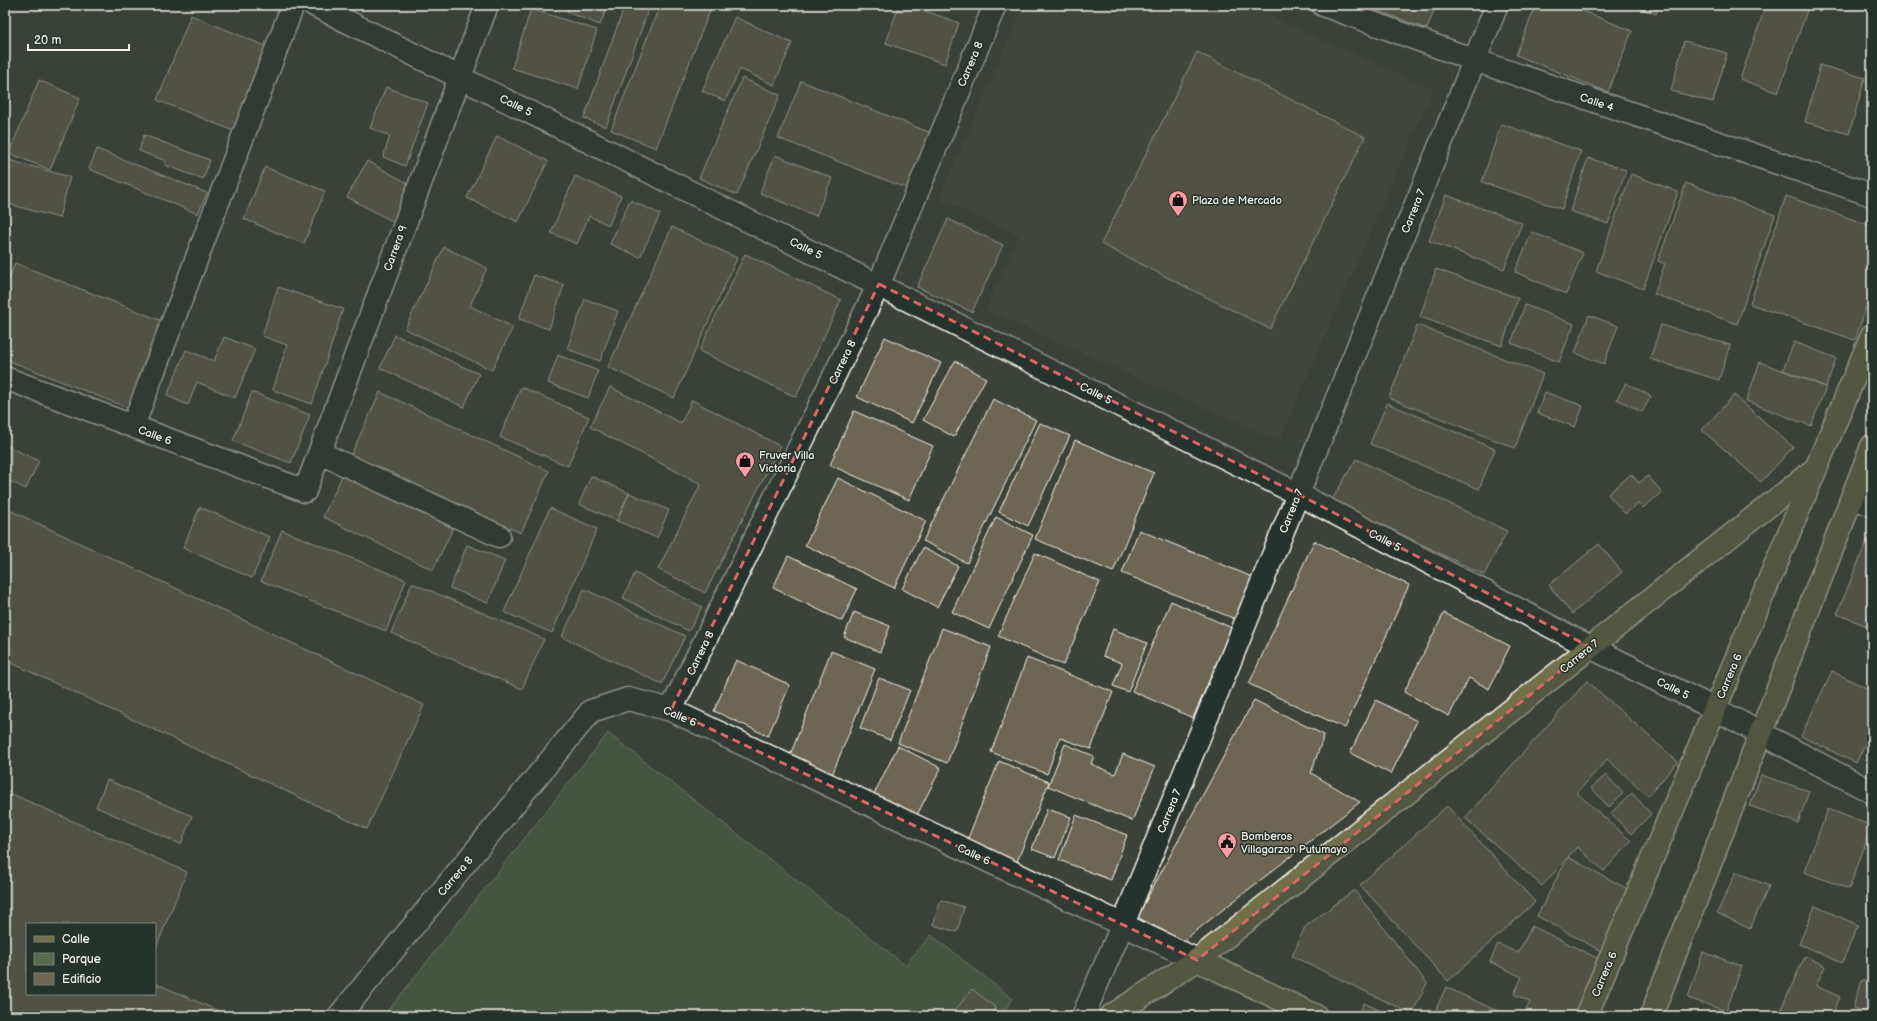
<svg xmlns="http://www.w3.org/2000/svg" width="1877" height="1021" font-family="'Balsamiq Sans',sans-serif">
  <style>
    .built { fill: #4a4d41 }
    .green { fill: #576c50; stroke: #a6ae9c }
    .building { fill: #6d6655; stroke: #f4f1e8 }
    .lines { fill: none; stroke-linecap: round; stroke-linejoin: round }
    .minor-casing { stroke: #f4f1e8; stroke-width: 25 }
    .major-casing { stroke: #f4f1e8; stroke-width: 25 }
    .minor { stroke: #26332d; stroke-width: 22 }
    .major { stroke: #71704a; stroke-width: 22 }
    .marked { fill: none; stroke: #df6462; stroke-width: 3; stroke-dasharray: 8 5; stroke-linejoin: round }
    .labels { text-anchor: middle; stroke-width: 3; stroke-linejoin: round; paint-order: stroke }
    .street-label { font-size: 11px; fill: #f4f1e8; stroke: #26332d }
    .poi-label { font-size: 11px; fill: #f4f1e8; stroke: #26332d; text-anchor: start }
  </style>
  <rect width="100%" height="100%" fill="#3b4239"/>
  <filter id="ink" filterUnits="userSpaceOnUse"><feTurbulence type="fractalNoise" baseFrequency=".025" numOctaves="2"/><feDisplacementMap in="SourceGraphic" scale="8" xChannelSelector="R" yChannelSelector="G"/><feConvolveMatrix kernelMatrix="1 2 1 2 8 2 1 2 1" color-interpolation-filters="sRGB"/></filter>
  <g filter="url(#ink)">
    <path class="built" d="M 1024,5 L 1245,5 L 1433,89 L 1279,441 L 986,310 L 1019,235 L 939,199 Z"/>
    <path class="green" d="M 608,733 L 905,965 L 931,935 L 1013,999 L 1000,1016 L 384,1016 Z"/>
    <path class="building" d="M 570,5 L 608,5 L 600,25 L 567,12 Z
      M 625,5 L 650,5 L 606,127 L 584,118 Z
      M 660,5 L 712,5 L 656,148 L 611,130 Z
      M 899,5 L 909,5 L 959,23 L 945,64 L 886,43 Z
      M 1374,5 L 1436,5 L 1427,29 L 1373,9 Z
      M 1536,5 L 1568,5 L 1632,31 L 1608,92 L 1516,55 Z
      M 1631,5 L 1660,5 L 1656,14 Z
      M 1766,5 L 1809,5 L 1778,93 L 1740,79 Z
      M 531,9 L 597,30 L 578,89 L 512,68 Z
      M 191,15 L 270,48 L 236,132 L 157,100 Z
      M 735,17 L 792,43 L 774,85 L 740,69 L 725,101 L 702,91 Z
      M 1684,41 L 1727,53 L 1713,102 L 1671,91 Z
      M 1197,52 L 1365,137 L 1270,329 L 1101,244 Z
      M 1820,65 L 1865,78 L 1849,134 L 1805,122 Z
      M 742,78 L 780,95 L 737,195 L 699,178 Z
      M 39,80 L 80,98 L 50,170 L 9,153 Z
      M 801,81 L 931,133 L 911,190 L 778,138 Z
      M 386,87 L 428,103 L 405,166 L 383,157 L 390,136 L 370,128 Z
      M 1501,124 L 1581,151 L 1562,209 L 1482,182 Z
      M 144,135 L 210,160 L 203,179 L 165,165 L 166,161 L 139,151 Z
      M 497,136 L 548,161 L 518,222 L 467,198 Z
      M 97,149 L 207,193 L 198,214 L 89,169 Z
      M 775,155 L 832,178 L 816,216 L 760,193 Z
      M 1588,158 L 1626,170 L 1608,224 L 1570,211 Z
      M 5,159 L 70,177 L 59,218 L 5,203 Z
      M 367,161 L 413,186 L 394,222 L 347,197 Z
      M 265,167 L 325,191 L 304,244 L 244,219 Z
      M 1631,174 L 1678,192 L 1643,289 L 1596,271 Z
      M 575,176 L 621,196 L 609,225 L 589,216 L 577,244 L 551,233 Z
      M 1686,183 L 1775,215 L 1737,324 L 1654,294 L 1665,264 L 1658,261 Z
      M 1446,195 L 1522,223 L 1504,269 L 1429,241 Z
      M 1786,196 L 1872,226 L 1872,290 L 1855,340 L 1750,304 Z
      M 630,200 L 660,214 L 640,257 L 610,244 Z
      M 948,219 L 1003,245 L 972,312 L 917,287 Z
      M 672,227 L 737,258 L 674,398 L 608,367 Z
      M 1532,232 L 1583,253 L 1566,294 L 1515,272 Z
      M 444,247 L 487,268 L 470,306 L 513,327 L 492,370 L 405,329 Z
      M 745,254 L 841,300 L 796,397 L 699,351 Z
      M 15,263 L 162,321 L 128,408 L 5,359 L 5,290 Z
      M 1436,269 L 1518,298 L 1502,346 L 1420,317 Z
      M 534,275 L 564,285 L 549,329 L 519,319 Z
      M 278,287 L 343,309 L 312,404 L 273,390 L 287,345 L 262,336 Z
      M 585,299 L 618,311 L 600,361 L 567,349 Z
      M 1525,305 L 1574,324 L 1559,362 L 1511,343 Z
      M 1589,315 L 1618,326 L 1604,364 L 1575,353 Z
      M 1417,325 L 1543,374 L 1515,448 L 1389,398 Z
      M 1661,325 L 1730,345 L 1719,380 L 1650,359 Z
      M 395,335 L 479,374 L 464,407 L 380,368 Z
      M 224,337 L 255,349 L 235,398 L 197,382 L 188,405 L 167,396 L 186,350 L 214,361 Z
      M 885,337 L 941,363 L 912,423 L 857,397 Z
      M 1794,342 L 1836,358 L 1826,387 L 1783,370 Z
      M 558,355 L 598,371 L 588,398 L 548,383 Z
      M 955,361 L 986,378 L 954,437 L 923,420 Z
      M 1760,362 L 1826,387 L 1811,426 L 1746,401 Z
      M 1626,383 L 1651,396 L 1642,412 L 1617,399 Z
      M 521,387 L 589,417 L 568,466 L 500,437 Z
      M 610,387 L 681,423 L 692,400 L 780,446 L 705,593 L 658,569 L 701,484 L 590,427 Z
      M 252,392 L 310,415 L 291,463 L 233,441 Z
      M 380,392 L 549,471 L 521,533 L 351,455 Z
      M 1545,392 L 1583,406 L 1575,427 L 1537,413 Z
      M 1734,395 L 1793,447 L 1761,482 L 1702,430 Z
      M 993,399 L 1036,420 L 967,563 L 923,541 Z
      M 1387,403 L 1495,449 L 1479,489 L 1370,444 Z
      M 854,411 L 933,446 L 909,500 L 830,465 Z
      M 1040,423 L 1070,436 L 1028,526 L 999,512 Z
      M 1075,440 L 1154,473 L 1113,572 L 1035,539 Z
      M 5,445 L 39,461 L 26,489 L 5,479 Z
      M 1356,459 L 1507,531 L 1484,575 L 1332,500 Z
      M 1631,474 L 1639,483 L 1648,476 L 1662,492 L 1643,508 L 1639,503 L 1625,514 L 1608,494 Z
      M 342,476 L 453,528 L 433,570 L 323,517 Z
      M 591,476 L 629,493 L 617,521 L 579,504 Z
      M 838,478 L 926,521 L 894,588 L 805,545 Z
      M 629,493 L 669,510 L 657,538 L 617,521 Z
      M 200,507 L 270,537 L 252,578 L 183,548 Z
      M 5,508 L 424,705 L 367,829 L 5,660 Z
      M 550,508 L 597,529 L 552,633 L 504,612 Z
      M 996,517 L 1033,535 L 989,629 L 952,612 Z
      M 282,530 L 406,580 L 386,631 L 261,581 Z
      M 1139,530 L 1257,579 L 1240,621 L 1122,573 Z
      M 1871,531 L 1872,531 L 1872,628 L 1837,614 Z
      M 1314,541 L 1409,585 L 1345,728 L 1249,684 Z
      M 1599,544 L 1622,572 L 1572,614 L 1549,585 Z
      M 467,545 L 505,560 L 488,603 L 450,588 Z
      M 923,548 L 958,566 L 937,607 L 902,589 Z
      M 1035,553 L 1100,582 L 1063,665 L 998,636 Z
      M 788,556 L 857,589 L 842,621 L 773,588 Z
      M 635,573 L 702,607 L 689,631 L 623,598 Z
      M 412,583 L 544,639 L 522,689 L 391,633 Z
      M 584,589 L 685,636 L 662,684 L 562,637 Z
      M 1171,601 L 1232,628 L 1193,718 L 1132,691 Z
      M 854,612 L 890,626 L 880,652 L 844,637 Z
      M 1444,613 L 1510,646 L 1489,689 L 1469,678 L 1449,716 L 1404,692 Z
      M 942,628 L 991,647 L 947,763 L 898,743 Z
      M 1113,629 L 1147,643 L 1128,692 L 1113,686 L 1122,663 L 1103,656 Z
      M 831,651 L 875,669 L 832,775 L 789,758 Z
      M 1027,658 L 1113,692 L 1091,749 L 1060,738 L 1047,774 L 991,752 Z
      M 736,660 L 790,685 L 768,736 L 714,711 Z
      M 1832,671 L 1872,691 L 1872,729 L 1856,763 L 1801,736 Z
      M 879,678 L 910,690 L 890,740 L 860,728 Z
      M 1587,681 L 1678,762 L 1648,796 L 1607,759 L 1577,793 L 1631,841 L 1604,871 L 1577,847 L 1542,886 L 1465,818 Z
      M 1254,700 L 1324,735 L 1311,773 L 1360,802 L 1183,941 L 1137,917 Z
      M 1376,700 L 1417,721 L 1391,774 L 1350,753 Z
      M 1065,744 L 1094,756 L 1091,764 L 1115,774 L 1123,754 L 1155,767 L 1132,821 L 1048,786 Z
      M 898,746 L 941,768 L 916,817 L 873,796 Z
      M 999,761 L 1049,782 L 1016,864 L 966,843 Z
      M 1606,775 L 1623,793 L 1609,807 L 1591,788 Z
      M 1761,775 L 1809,791 L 1798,823 L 1750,806 Z
      M 107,780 L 192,816 L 181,844 L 96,807 Z
      M 5,791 L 187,872 L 155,950 L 155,924 L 27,924 L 27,994 L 155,994 L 155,983 L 230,1016 L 5,1016 Z
      M 1632,793 L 1651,814 L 1631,834 L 1611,813 Z
      M 1447,806 L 1535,902 L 1448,981 L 1360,885 Z
      M 1047,809 L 1071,817 L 1055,858 L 1032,849 Z
      M 1828,809 L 1872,826 L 1849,889 L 1804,872 Z
      M 1076,815 L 1127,835 L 1111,880 L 1059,860 Z
      M 1568,857 L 1633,892 L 1601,951 L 1537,916 Z
      M 1736,872 L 1769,886 L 1750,929 L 1717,913 Z
      M 1354,890 L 1427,983 L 1412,1014 L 1292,956 L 1305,927 Z
      M 941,900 L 964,907 L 957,932 L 933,925 Z
      M 1872,901 L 1872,912 L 1868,910 Z
      M 1815,906 L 1858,925 L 1842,963 L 1799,944 Z
      M 1532,926 L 1603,961 L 1577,1016 L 1523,1016 L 1530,1002 L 1514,994 L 1522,977 L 1490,962 L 1498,944 L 1518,953 Z
      M 1703,952 L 1742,966 L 1726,1011 L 1688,998 Z
      M 1805,956 L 1825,966 L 1816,986 L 1840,997 L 1832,1016 L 1778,1016 Z
      M 1862,980 L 1872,983 L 1872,1014 L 1853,1008 Z
      M 1446,987 L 1508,1016 L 1433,1016 Z
      M 972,989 L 996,1008 L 990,1016 L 951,1016 Z
      M 1364,1003 L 1391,1016 L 1358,1016 Z"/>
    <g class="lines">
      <g class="minor-casing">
        <path id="minor" d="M 314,5 L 1298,494 L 1590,647 L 1715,709 L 1872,792
          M 1323,5 L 1474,60 L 1872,195
          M 5,378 L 305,491 L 487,5
          M 133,426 L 293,5
          M 320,453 L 499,536
          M 1853,497 L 1872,505
          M 671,710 L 879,284 L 995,5
          M 339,1016 L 591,711 L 628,699 L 671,710 L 1197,960
          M 1083,1016 L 1123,924 L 1497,5"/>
      </g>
      <g class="major-casing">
        <path id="major" d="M 1197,960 L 1316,1016
          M 1111,1016 L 1197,960 L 1816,468
          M 1586,1016 L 1872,335
          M 1651,1016 L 1872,446"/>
      </g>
      <use href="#minor" class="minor"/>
      <use href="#major" class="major"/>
    </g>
  </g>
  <path d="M0 0H1877V1021H0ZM 879,284 L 1298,494 L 1590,647 L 1197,960 L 671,710 Z" fill="#3b4239" fill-opacity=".55" fill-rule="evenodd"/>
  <path class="marked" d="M 879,284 L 1298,494 L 1590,647 L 1197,960 L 671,710 Z"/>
  <defs>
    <g id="shop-pin" transform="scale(1)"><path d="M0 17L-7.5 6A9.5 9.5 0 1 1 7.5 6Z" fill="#ff9aa2" stroke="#26332d"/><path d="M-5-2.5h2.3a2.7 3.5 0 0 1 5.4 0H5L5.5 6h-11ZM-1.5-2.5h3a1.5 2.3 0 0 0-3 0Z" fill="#111"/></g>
    <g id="civic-pin" transform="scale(1)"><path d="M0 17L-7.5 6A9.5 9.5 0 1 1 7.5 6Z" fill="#ff9aa2" stroke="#26332d"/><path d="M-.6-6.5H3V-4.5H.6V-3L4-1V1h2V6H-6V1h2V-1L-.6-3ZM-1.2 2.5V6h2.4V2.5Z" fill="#111"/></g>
  </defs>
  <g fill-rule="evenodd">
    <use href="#shop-pin" x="1178" y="200"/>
    <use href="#shop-pin" x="745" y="461"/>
    <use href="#civic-pin" x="1227" y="842"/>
  </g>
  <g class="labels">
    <g class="street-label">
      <text transform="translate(970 64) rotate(-67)" y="4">Carrera 8</text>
      <text transform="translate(1597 102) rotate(19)" y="4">Calle 4</text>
      <text transform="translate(516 105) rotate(26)" y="4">Calle 5</text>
      <text transform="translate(1413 211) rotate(-68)" y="4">Carrera 7</text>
      <text transform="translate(395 248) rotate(-70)" y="4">Carrera 9</text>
      <text transform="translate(806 248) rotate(26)" y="4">Calle 5</text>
      <text transform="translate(842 362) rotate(-64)" y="4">Carrera 8</text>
      <text transform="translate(1096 393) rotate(27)" y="4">Calle 5</text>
      <text transform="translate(155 435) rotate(21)" y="4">Calle 6</text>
      <text transform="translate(1291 511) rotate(-68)" y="4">Carrera 7</text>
      <text transform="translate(1385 540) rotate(28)" y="4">Calle 5</text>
      <text transform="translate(700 653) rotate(-64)" y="4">Carrera 8</text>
      <text transform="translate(1579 656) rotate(-39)" y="4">Carrera 7</text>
      <text transform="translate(1729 676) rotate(-67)" y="4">Carrera 6</text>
      <text transform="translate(1673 688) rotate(26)" y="4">Calle 5</text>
      <text transform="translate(680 716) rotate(23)" y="4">Calle 6</text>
      <text transform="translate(1169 811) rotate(-68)" y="4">Carrera 7</text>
      <text transform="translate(974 854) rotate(25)" y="4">Calle 6</text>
      <text transform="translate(455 876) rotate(-50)" y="4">Carrera 8</text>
      <text transform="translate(1604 974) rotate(-67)" y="4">Carrera 6</text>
    </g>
    <g class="poi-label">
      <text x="1192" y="204">Plaza de Mercado</text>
      <text x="759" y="459">Fruver Villa<tspan x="759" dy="13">Victoria</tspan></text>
      <text x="1241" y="840">Bomberos<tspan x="1241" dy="13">Villagarzon Putumayo</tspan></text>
    </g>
  </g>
  <rect width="1877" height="1021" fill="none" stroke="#26332d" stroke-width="20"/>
  <rect x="10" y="10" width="1857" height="1001" fill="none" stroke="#f4f1e8" stroke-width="1.5" filter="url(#ink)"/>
  <rect x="26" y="923" width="130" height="72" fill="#26332d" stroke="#787f78"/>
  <rect x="34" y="936" width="20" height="6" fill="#71704a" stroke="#787f78"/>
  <text x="62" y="943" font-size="12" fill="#f4f1e8">Calle</text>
  <rect x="34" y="953" width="20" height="12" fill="#576c50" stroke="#787f78"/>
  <text x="62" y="963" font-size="12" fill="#f4f1e8">Parque</text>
  <rect x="34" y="973" width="20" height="12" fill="#6d6655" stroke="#787f78"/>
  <text x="62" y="983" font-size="12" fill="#f4f1e8">Edificio</text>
  <path d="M28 44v6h101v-6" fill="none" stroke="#f4f1e8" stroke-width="2"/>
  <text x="34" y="44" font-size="12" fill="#f4f1e8" stroke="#26332d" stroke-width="3" paint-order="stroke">20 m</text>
</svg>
